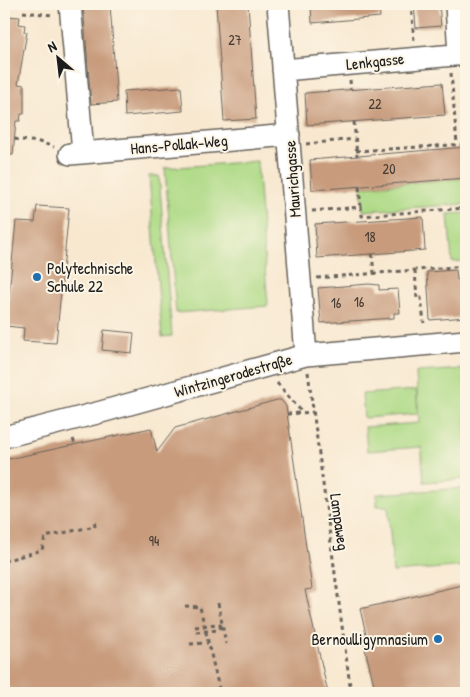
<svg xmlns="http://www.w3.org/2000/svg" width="470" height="697" font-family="'Patrick Hand',sans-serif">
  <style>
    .green { fill: #aeda86; stroke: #657b51 }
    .building { fill: #c89b7d }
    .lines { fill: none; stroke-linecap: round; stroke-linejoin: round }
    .minor-casing { stroke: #69635b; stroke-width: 24 }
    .path { stroke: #69635b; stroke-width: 3; stroke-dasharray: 4 4; stroke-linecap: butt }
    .minor { stroke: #fff; stroke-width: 21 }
    .poi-dot { fill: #1f6fb2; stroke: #fcf5e5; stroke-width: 2 }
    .labels { text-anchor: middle; stroke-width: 4; stroke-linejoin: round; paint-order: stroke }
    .number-label { font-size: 14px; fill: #473c34 }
    .street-label { font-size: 16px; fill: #1c1c1c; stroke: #fcf5e5 }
    .poi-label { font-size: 16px; fill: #1c1c1c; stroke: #fcf5e5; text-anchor: start }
  </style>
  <rect width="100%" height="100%" fill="#fcf5e5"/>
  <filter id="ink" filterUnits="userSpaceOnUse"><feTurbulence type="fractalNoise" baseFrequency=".02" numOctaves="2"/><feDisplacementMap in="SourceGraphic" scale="10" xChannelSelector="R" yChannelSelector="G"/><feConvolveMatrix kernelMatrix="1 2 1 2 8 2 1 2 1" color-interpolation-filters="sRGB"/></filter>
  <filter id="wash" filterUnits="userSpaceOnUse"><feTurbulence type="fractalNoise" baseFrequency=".0096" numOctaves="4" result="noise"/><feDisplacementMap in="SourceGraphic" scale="20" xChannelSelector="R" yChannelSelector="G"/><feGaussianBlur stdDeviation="1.12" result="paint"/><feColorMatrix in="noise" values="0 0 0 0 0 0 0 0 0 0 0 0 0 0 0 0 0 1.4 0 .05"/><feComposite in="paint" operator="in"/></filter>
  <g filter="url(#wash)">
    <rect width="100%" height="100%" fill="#f8e8d0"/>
    <path class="green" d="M 257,161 L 268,306 L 176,313 L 165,168 Z
      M 149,176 L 159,176 L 172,336 L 162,337 Z
      M 466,178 L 466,204 L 363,211 L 361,187 Z
      M 466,213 L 466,261 L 452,262 L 448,214 Z
      M 466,369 L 466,479 L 424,482 L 421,447 L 367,451 L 365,427 L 419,423 L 416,372 Z
      M 416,390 L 418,414 L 364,418 L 362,394 Z
      M 466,488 L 466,566 L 393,572 L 388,506 L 377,506 L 377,494 Z"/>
    <g id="blocks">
      <path class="building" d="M 83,4 L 110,4 L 117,102 L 91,104 Z
        M 216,4 L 248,4 L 256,119 L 224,121 Z
        M 311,4 L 379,4 L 380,17 L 312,23 Z
        M 414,4 L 439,4 L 441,26 L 416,28 Z
        M 4,16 L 20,17 L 19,24 L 25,25 L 24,32 L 27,32 L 18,84 L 24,85 L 24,114 L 21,114 L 20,121 L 16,121 L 13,155 L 4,155 Z
        M 442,83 L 445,115 L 307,125 L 305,93 Z
        M 181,87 L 183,111 L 125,116 L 124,91 Z
        M 466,147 L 466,178 L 312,190 L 310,160 Z
        M 37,206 L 69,208 L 56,343 L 23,341 L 24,328 L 6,326 L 16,221 L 35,222 Z
        M 423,217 L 425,250 L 317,258 L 315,224 Z
        M 456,270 L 457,280 L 466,279 L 466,317 L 430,320 L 427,272 Z
        M 369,284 L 379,285 L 379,290 L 398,289 L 400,313 L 394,313 L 394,318 L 321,323 L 318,288 Z
        M 104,330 L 134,333 L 132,353 L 102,350 Z
        M 277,400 L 281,400 L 286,406 L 312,589 L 305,590 L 328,693 L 4,693 L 4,460 L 151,428 L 157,452 L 175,428 Z
        M 466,584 L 466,693 L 376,693 L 363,640 L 367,638 L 360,609 Z"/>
    </g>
  </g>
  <g filter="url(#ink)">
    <use href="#blocks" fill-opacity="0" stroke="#69635b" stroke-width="1"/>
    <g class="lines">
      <g class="minor-casing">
        <path id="minor" d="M 70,4 L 83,152
          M 278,4 L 306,355
          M 456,4 L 459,55
          M 283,70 L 466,54
          M 70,154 L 289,135
          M 4,437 L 101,412 L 306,355 L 466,341"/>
      </g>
      <path class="path" d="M 411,4 L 414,41
        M 23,12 L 53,15
        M 451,73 L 457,144
        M 350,80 L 351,90
        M 354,122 L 357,156
        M 14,139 L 39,142 L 54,147
        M 306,144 L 355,139
        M 356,151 L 466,144
        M 359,187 L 361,207
        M 312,211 L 361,207 L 362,216 L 466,208
        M 372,254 L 374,273
        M 415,270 L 417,299 L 421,298 L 424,323
        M 317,278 L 466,266
        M 308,372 L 351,693
        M 277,383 L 302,412
        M 4,414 L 11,415
        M 287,414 L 313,412
        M 73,439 L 75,444
        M 4,561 L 42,550 L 45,537 L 95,526 L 94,520
        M 218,603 L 226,644
        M 185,606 L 200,607 L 220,693
        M 195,627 L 217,624 L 222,626
        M 196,632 L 218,630 L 222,626
        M 190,644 L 208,643"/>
      <use href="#minor" class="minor"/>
    </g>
  </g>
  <g class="poi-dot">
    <circle cx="37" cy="277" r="5"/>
    <circle cx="438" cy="639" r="5"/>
  </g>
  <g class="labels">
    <g class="number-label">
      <text x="235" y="45">27</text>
      <text x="375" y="109">22</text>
      <text x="389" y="174">20</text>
      <text x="370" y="242">18</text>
      <text x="359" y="307">16</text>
      <text x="336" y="308">16</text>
      <text x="154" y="546">94</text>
    </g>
    <g class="street-label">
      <text transform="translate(375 61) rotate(-6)" y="6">Lenkgasse</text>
      <text transform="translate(179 144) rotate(-5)" y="6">Hans-Pollak-Weg</text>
      <text transform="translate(292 179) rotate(-94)" y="6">Maurichgasse</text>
      <text transform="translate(233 375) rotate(-16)" y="6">Wintzingerodestraße</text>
      <text transform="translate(340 522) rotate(82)" y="6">Lampaweg</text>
    </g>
    <g class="poi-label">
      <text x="47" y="274">Polytechnische<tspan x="47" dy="18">Schule 22</tspan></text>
      <text x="428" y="645" text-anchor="end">Bernoulligymnasium</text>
    </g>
  </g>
  <rect width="470" height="697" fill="none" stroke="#fcf5e5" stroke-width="20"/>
  <g transform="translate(58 58) rotate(332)" stroke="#fcf5e5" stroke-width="4" paint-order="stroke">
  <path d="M0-4L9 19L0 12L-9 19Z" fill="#1c1c1c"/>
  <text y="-8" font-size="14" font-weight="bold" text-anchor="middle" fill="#1c1c1c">N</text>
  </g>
</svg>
